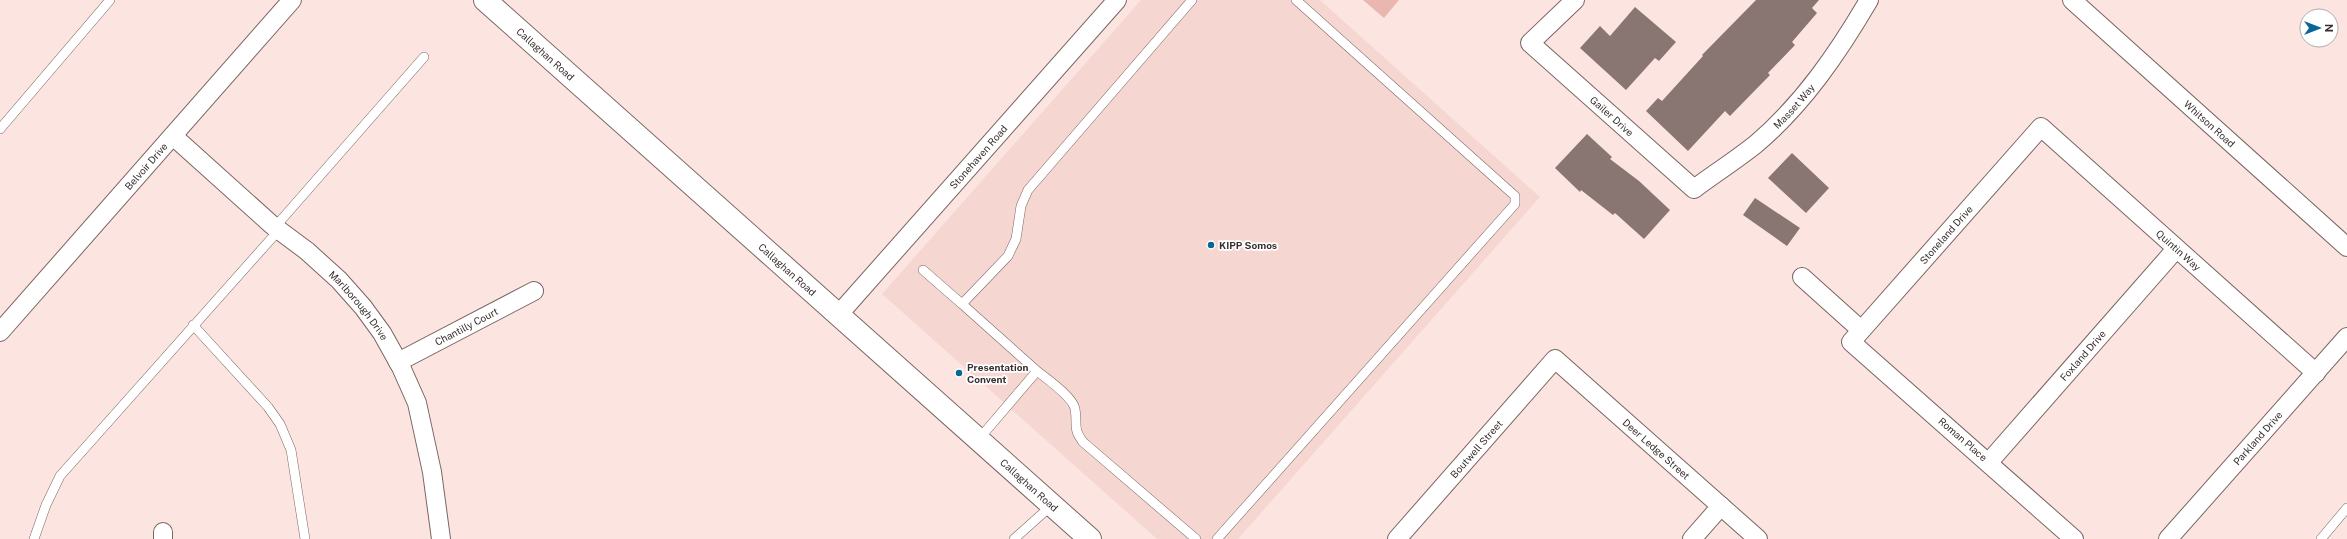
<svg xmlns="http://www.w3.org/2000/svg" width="2347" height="539" font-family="'Public Sans',sans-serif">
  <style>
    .built { fill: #f6d6d1 }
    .green { fill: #e9b7af }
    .building { fill: #897571 }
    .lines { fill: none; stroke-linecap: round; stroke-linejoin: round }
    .service-casing { stroke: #796562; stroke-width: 10 }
    .minor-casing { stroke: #796562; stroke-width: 20 }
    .secondary-casing { stroke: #796562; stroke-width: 24 }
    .service { stroke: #fff; stroke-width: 9 }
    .minor { stroke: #fff; stroke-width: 18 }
    .secondary { stroke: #fff; stroke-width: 22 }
    .poi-dot { fill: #096796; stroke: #fff; stroke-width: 1.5 }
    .labels { text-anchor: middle; stroke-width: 3.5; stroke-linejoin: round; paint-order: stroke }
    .street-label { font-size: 10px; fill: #382f2e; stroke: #fff }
    .poi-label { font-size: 10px; font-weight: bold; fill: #382f2e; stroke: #fff; text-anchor: start }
  </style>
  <rect width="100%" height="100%" fill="#fce5e1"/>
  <path class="built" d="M 1141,0 L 1320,0 L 1540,197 L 1238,539 L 1157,539 L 882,294 Z"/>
  <path class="green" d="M 1363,0 L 1399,0 L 1384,18 Z"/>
  <path class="building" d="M 1756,0 L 1819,0 L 1812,8 L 1817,13 L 1792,42 L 1795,45 L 1768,73 L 1770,75 L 1730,116 L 1725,111 L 1688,151 L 1646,111 L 1658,98 L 1662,101 L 1703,56 L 1702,55 Z
    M 1635,7 L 1676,42 L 1659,61 L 1655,58 L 1626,90 L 1580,48 L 1600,26 L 1610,36 Z
    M 1587,134 L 1612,157 L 1610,159 L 1639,181 L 1670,210 L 1644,239 L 1615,213 L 1613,215 L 1581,190 L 1580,192 L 1555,168 Z
    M 1792,153 L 1829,188 L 1806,213 L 1768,178 Z
    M 1755,198 L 1800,228 L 1787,246 L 1743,215 Z"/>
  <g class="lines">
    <g class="service-casing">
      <path id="service" d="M 0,129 L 110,0
        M 275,227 L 424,57
        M 923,270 L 962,304
        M 193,325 L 268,407 L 280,424 L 291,450 L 305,539
        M 1037,371 C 1047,379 1073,397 1075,409 C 1078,425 1072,427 1083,442 L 1196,539
        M 979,439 L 1037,371 L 962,304 L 1008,256 L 1016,239 L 1021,206 L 1028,190 L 1192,0
        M 34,539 L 46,505 L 60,476 L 279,230
        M 1014,539 L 1052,505
        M 1217,539 L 1515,204 L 1515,196 L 1296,0
        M 2321,539 L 2347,508"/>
    </g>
    <g class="minor-casing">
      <g id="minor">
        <path id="s1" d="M 1575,0 L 1530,43 L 1694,189 C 1714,174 1736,160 1756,144 C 1803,104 1838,53 1869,0"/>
        <path id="s2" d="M 2072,0 L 2347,247"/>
        <path id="s3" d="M 173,136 L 272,225 L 307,251 L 339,280 L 363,307 L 382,333 L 401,367 L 417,403 L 432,472 L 441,539"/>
        <path d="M 1802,277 L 1861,330"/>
        <path id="s4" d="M 839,314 L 1117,0"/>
        <path id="s5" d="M 0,332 L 292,0"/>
        <path id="s6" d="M 398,362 L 534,291"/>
        <path id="s7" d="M 1989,462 L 2176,249"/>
        <path d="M 163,532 L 163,539"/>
        <path id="s8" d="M 1397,539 L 1555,359 L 1758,539"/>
        <path d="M 1692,539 L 1721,506"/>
        <path id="s9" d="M 2074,539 L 1851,342 L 2041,127 L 2316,373"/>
        <path id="s10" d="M 2168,539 L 2347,337"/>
      </g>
    </g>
    <g class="secondary-casing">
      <g id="secondary">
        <path id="s11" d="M 485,0 L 1090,539"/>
      </g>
    </g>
    <use href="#service" class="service"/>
    <use href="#minor" class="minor"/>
    <use href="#secondary" class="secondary"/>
  </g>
  <g class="poi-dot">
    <circle cx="1211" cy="245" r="4"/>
    <circle cx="959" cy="373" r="4"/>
  </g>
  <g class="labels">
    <g class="street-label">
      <text dy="4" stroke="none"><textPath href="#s11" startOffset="81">Callaghan Road</textPath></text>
      <text dy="4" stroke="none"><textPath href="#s1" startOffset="412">Masset Way</textPath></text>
      <text dy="4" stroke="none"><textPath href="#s1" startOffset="172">Gailer Drive</textPath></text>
      <text dy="4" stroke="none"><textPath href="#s2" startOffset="185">Whitson Road</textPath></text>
      <text dy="4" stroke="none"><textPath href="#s4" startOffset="210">Stonehaven Road</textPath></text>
      <text dy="4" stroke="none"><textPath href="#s5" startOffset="221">Belvoir Drive</textPath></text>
      <text dy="4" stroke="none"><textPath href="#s9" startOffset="441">Stoneland Drive</textPath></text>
      <text dy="4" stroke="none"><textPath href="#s9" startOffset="769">Quintin Way</textPath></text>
      <text dy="4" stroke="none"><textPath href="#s11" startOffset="405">Callaghan Road</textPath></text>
      <text dy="4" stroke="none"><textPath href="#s3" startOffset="252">Marlborough Drive</textPath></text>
      <text dy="4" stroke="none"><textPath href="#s6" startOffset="77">Chantilly Court</textPath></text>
      <text dy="4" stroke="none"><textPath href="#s7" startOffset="142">Foxland Drive</textPath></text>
      <text dy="4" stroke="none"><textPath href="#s10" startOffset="135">Parkland Drive</textPath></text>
      <text transform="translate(1963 439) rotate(41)" y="4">Roman Place</text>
      <text dy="4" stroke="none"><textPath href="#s8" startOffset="120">Boutwell Street</textPath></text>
      <text dy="4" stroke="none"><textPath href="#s8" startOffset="375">Deer Ledge Street</textPath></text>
      <text dy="4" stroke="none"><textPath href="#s11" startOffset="729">Callaghan Road</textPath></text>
    </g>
    <g class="poi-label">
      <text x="1219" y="249">KIPP Somos</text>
      <text x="967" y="371">Presentation<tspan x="967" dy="12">Convent</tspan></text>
    </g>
  </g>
  <g transform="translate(2319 28) rotate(90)"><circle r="19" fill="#ffffff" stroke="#afacab"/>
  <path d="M0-3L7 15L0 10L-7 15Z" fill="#096796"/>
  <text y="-6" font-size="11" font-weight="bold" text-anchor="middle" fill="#382f2e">N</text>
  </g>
</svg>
